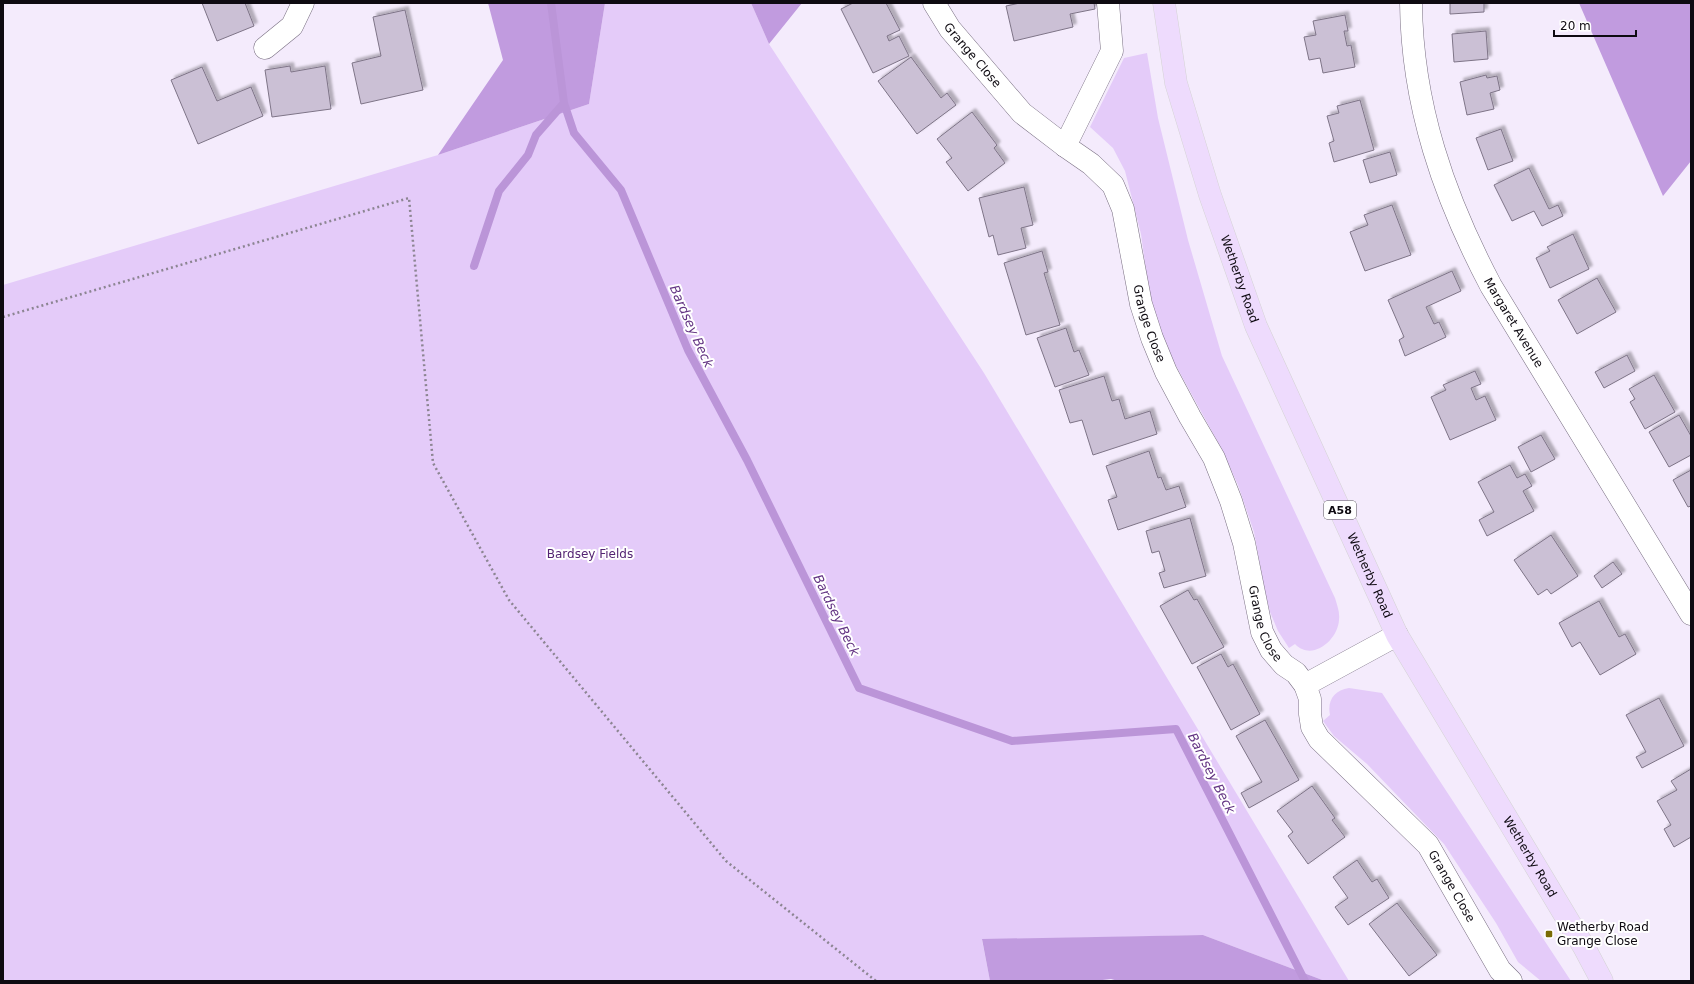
<svg xmlns="http://www.w3.org/2000/svg" width="1694" height="984" font-family="'DejaVu Sans',sans-serif">
  <style>
    .green { fill: #e4cbf9 }
    .forest { fill: #c19bdf }
    .lines { fill: none; stroke-linecap: round; stroke-linejoin: round }
    .stream { stroke: #bb95d8; stroke-width: 8 }
    .building { fill: #cbc0d5; stroke: #7e7487; filter: url(#shadow) }
    .minor-casing { stroke: #796f82; stroke-width: 23 }
    .major-casing { stroke: #d4d3d4; stroke-width: 23 }
    .path { stroke: #8c8592; stroke-width: 2.5; stroke-dasharray: 2 3; stroke-linecap: butt }
    .minor { stroke: #fff; stroke-width: 22 }
    .major { stroke: #eedbfd; stroke-width: 22 }
    .poi-dot { fill: #7a6b05; stroke: #fff; stroke-width: 1.5 }
    .labels { text-anchor: middle; stroke-width: 4; stroke-linejoin: round; paint-order: stroke }
    .shield { fill: #fff; stroke: #565458; stroke-width: 1 }
    .shield-label { font-size: 11px; font-weight: bold; fill: #0e0a11 }
    .street-label { font-size: 12px; fill: #0e0a11; stroke: #fff }
    .park-label { font-size: 12px; fill: #542473; stroke: #fff }
    .poi-label { font-size: 12px; fill: #0e0a11; stroke: #fff; text-anchor: start }
    .water-label { font-size: 13px; font-style: italic; fill: #633483; stroke: #fff }
  </style>
  <defs>
    <filter id="shadow"><feDropShadow dx="3.5" dy="-3.5" stdDeviation="1" flood-color="#0004"/></filter>
  </defs>
  <rect width="100%" height="100%" fill="#f4ebfc"/>
  <path class="green" d="M 605,3 L 751,3 L 769,44 L 984,373 L 1349,981 L 1325,981 L 1203,935 L 982,940 L 990,981 L 3,981 L 3,285 L 438,155 L 589,104 Z
    M 1147,53 L 1158,118 L 1188,240 L 1222,356 L 1335,598 C 1337,605 1340,612 1339,620 C 1338,640 1312,662 1295,644 L 1289,648 L 1278,631 L 1270,612 L 1265,592 L 1254,532 L 1238,485 L 1221,448 L 1174,362 L 1156,322 L 1147,278 L 1141,234 L 1125,171 L 1113,148 L 1090,127 L 1124,58 Z
    M 1349,688 L 1382,693 L 1571,981 L 1541,981 L 1518,962 L 1496,923 L 1444,844 L 1367,764 L 1334,736 L 1323,721 L 1330,715 C 1327,701 1334,690 1349,688 Z"/>
  <path class="forest" d="M 488,3 L 605,3 L 589,104 L 438,155 L 503,60 Z
    M 751,3 L 802,3 L 769,44 Z
    M 1579,3 L 1691,3 L 1691,161 L 1663,196 Z
    M 1203,935 L 1325,981 L 1118,981 L 1111,979 L 1094,981 L 990,981 L 982,939 Z"/>
  <g class="lines">
    <path class="stream" d="M 551,3 L 564,103 L 574,133 L 621,190 L 688,350 L 747,460 L 859,688 L 1012,741 L 1176,729 L 1305,981
      M 474,266 L 499,191 L 528,155 L 536,135 L 564,103"/>
  </g>
  <path class="building" d="M 202,3 L 245,3 L 254,26 L 217,41 Z
    M 853,3 L 886,3 L 900,30 L 887,36 L 889,41 L 899,36 L 909,56 L 873,73 L 841,9 Z
    M 1020,3 L 1094,3 L 1095,9 L 1070,14 L 1073,27 L 1014,41 L 1006,6 Z
    M 1450,3 L 1484,3 L 1484,12 L 1450,14 Z
    M 405,10 L 423,90 L 361,104 L 352,63 L 381,56 L 373,17 Z
    M 1345,15 L 1348,31 L 1344,31 L 1347,46 L 1351,45 L 1355,67 L 1323,73 L 1320,58 L 1309,60 L 1304,37 L 1316,35 L 1313,21 Z
    M 1486,31 L 1488,59 L 1454,62 L 1452,34 Z
    M 911,57 L 941,98 L 947,93 L 956,105 L 917,134 L 878,81 Z
    M 290,66 L 291,72 L 325,66 L 331,109 L 272,117 L 265,70 Z
    M 202,67 L 217,101 L 251,87 L 263,116 L 198,144 L 171,80 Z
    M 1486,75 L 1487,78 L 1497,76 L 1500,90 L 1490,93 L 1494,109 L 1467,115 L 1460,82 Z
    M 1360,100 L 1374,150 L 1334,162 L 1329,143 L 1334,141 L 1327,116 L 1339,113 L 1337,106 Z
    M 972,112 L 997,145 L 994,148 L 1005,163 L 968,191 L 946,162 L 952,158 L 937,139 Z
    M 1501,129 L 1513,161 L 1488,170 L 1476,138 Z
    M 1390,152 L 1397,175 L 1370,183 L 1363,160 Z
    M 1529,168 L 1549,209 L 1558,205 L 1563,216 L 1542,226 L 1534,211 L 1512,221 L 1494,185 Z
    M 1024,187 L 1033,225 L 1021,228 L 1026,248 L 998,255 L 993,235 L 989,237 L 979,198 Z
    M 1392,205 L 1411,255 L 1365,271 L 1350,232 L 1368,225 L 1364,215 Z
    M 1573,234 L 1589,269 L 1550,288 L 1536,258 L 1550,251 L 1547,247 Z
    M 1042,251 L 1048,272 L 1044,273 L 1060,325 L 1026,335 L 1004,263 Z
    M 1452,271 L 1461,291 L 1426,307 L 1434,324 L 1439,322 L 1446,337 L 1405,356 L 1399,340 L 1404,337 L 1388,300 Z
    M 1597,278 L 1616,312 L 1577,334 L 1558,300 Z
    M 1066,328 L 1074,352 L 1079,350 L 1089,375 L 1055,387 L 1037,338 Z
    M 1627,355 L 1635,371 L 1604,388 L 1595,372 Z
    M 1475,371 L 1481,384 L 1471,388 L 1476,400 L 1485,396 L 1496,420 L 1450,440 L 1431,397 L 1446,390 L 1443,385 Z
    M 1654,375 L 1675,412 L 1645,429 L 1630,402 L 1635,399 L 1629,389 Z
    M 1104,376 L 1112,401 L 1119,399 L 1125,419 L 1150,411 L 1157,434 L 1093,455 L 1082,420 L 1070,423 L 1059,390 Z
    M 1679,415 L 1691,436 L 1691,455 L 1669,467 L 1649,432 Z
    M 1541,435 L 1555,459 L 1531,472 L 1518,447 Z
    M 1149,451 L 1158,478 L 1161,477 L 1166,490 L 1179,486 L 1186,507 L 1118,530 L 1108,500 L 1117,497 L 1106,466 Z
    M 1510,465 L 1517,478 L 1525,474 L 1532,486 L 1523,491 L 1534,511 L 1487,536 L 1479,520 L 1494,512 L 1478,482 Z
    M 1691,470 L 1691,506 L 1688,507 L 1673,480 Z
    M 1190,518 L 1206,576 L 1164,588 L 1159,573 L 1165,571 L 1159,551 L 1152,553 L 1146,531 Z
    M 1551,535 L 1578,576 L 1551,594 L 1547,589 L 1538,595 L 1514,560 Z
    M 1613,562 L 1622,574 L 1602,588 L 1594,576 Z
    M 1188,590 L 1194,600 L 1197,599 L 1224,647 L 1192,664 L 1160,606 Z
    M 1599,601 L 1619,637 L 1625,634 L 1636,654 L 1600,675 L 1580,642 L 1572,647 L 1559,623 Z
    M 1221,654 L 1228,667 L 1233,664 L 1260,714 L 1231,730 L 1197,667 Z
    M 1659,698 L 1684,746 L 1642,768 L 1636,757 L 1646,752 L 1626,715 Z
    M 1265,720 L 1299,780 L 1249,808 L 1241,793 L 1262,782 L 1236,736 Z
    M 1691,769 L 1691,837 L 1674,847 L 1664,829 L 1671,825 L 1657,801 L 1677,790 L 1671,781 Z
    M 1312,786 L 1335,818 L 1332,820 L 1345,837 L 1308,864 L 1288,836 L 1293,832 L 1277,811 Z
    M 1357,860 L 1372,882 L 1377,879 L 1389,898 L 1348,925 L 1335,907 L 1348,898 L 1333,877 Z
    M 1397,903 L 1437,955 L 1409,976 L 1369,924 Z"/>
  <g class="lines">
    <g class="minor-casing">
      <g id="minor">
        <path id="s1" d="M 934,3 L 950,29 L 1022,113 L 1065,146 L 1091,164 L 1113,185 L 1123,209 L 1141,304 L 1152,338 L 1166,372 L 1190,417 L 1214,458 L 1231,501 L 1244,543 L 1262,632 L 1271,650 L 1284,665 L 1296,673 L 1305,685 L 1310,699 L 1310,714 L 1312,727 L 1319,739 L 1428,845 L 1500,970 L 1511,981"/>
        <path id="s2" d="M 1411,3 C 1412,105 1444,197 1491,286 L 1691,614"/>
        <path d="M 265,48 L 292,26 L 303,3"/>
        <path d="M 1065,146 L 1112,51 L 1108,3"/>
        <path d="M 1305,685 L 1397,635"/>
      </g>
    </g>
    <g class="major-casing">
      <g id="major">
        <path id="s3" d="M 1164,3 L 1176,83 L 1210,195 L 1256,326 L 1397,635 L 1584,947 L 1602,981"/>
      </g>
    </g>
    <path class="path" d="M 3,317 L 409,198 L 433,463 L 509,600 L 726,861 L 876,981"/>
    <use href="#minor" class="minor"/>
    <use href="#major" class="major"/>
  </g>
  <rect class="poi-dot" x="1545" y="930" width="8" height="8" rx="2"/>
  <g class="labels">
    <rect class="shield" x="1324" y="501" width="32" height="18" rx="3"/>
    <g class="shield-label">
      <text x="1340" y="514">A58</text>
    </g>
    <g class="street-label">
      <text dy="4" stroke="none"><textPath href="#s1" startOffset="65">Grange Close</textPath></text>
      <text dy="4" stroke="none"><textPath href="#s3" startOffset="287">Wetherby Road</textPath></text>
      <text dy="4" stroke="none"><textPath href="#s1" startOffset="401">Grange Close</textPath></text>
      <text dy="4" stroke="none"><textPath href="#s2" startOffset="340">Margaret Avenue</textPath></text>
      <text dy="4" stroke="none"><textPath href="#s3" startOffset="611">Wetherby Road</textPath></text>
      <text dy="4" stroke="none"><textPath href="#s1" startOffset="725">Grange Close</textPath></text>
      <text dy="4" stroke="none"><textPath href="#s3" startOffset="935">Wetherby Road</textPath></text>
      <text dy="4" stroke="none"><textPath href="#s1" startOffset="1058">Grange Close</textPath></text>
    </g>
    <g class="park-label">
      <text x="590" y="558">Bardsey Fields</text>
    </g>
    <g class="poi-label">
      <text x="1557" y="931">Wetherby Road<tspan x="1557" dy="14">Grange Close</tspan></text>
    </g>
    <g class="water-label">
      <text transform="translate(692 326) rotate(66)" y="5">Bardsey Beck</text>
      <text transform="translate(837 615) rotate(64)" y="5">Bardsey Beck</text>
      <text transform="translate(1212 773) rotate(63)" y="5">Bardsey Beck</text>
    </g>
  </g>
  <rect width="1694" height="984" fill="none" stroke="#0e0a11" stroke-width="8"/>
  <path d="M1554 30v6h82v-6" fill="none" stroke="#0e0a11" stroke-width="2"/>
  <text x="1560" y="30" font-size="12" fill="#0e0a11" stroke="#ffffff" stroke-width="3" paint-order="stroke">20 m</text>
</svg>
